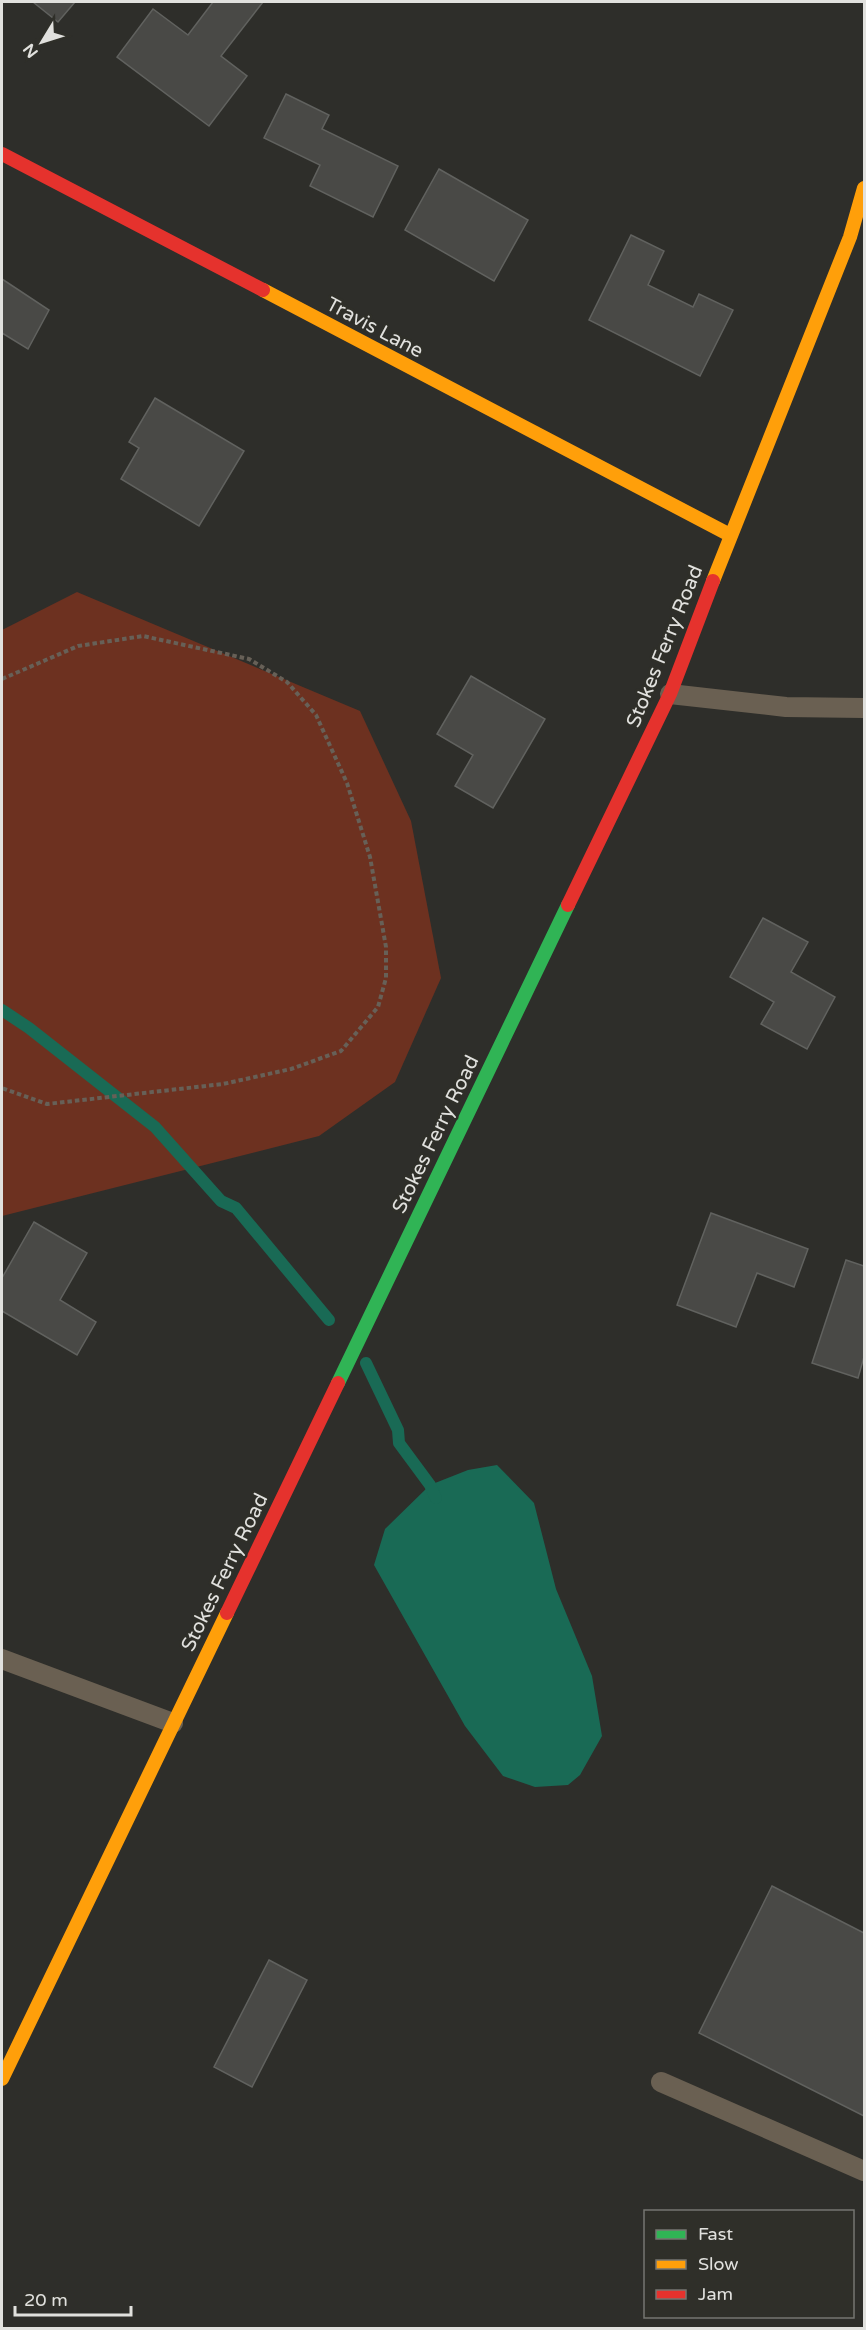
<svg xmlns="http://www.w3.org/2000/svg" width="866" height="2330" font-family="'Varela Round',sans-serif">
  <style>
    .green { fill: #6d3120 }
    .water { fill: #196a55 }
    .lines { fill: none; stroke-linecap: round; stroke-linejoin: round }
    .stream { stroke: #196a55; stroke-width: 12 }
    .building { fill: #494946; stroke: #61625f; stroke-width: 1.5 }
    .path { stroke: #676057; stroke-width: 4; stroke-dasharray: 4.5 3; stroke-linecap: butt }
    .lane { stroke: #6a6052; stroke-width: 20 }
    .fast { stroke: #30b455; stroke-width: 14 }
    .slow { stroke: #ff9f0a; stroke-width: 14 }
    .jam { stroke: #e5322d; stroke-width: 14 }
    .labels { text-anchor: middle; stroke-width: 5; stroke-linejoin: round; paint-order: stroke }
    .street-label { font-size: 20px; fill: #e1e1de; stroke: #2f2f29 }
  </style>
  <rect width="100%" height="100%" fill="#2e2e2a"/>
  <path class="green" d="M 77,592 L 360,711 L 411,821 L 441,978 L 395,1082 L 319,1136 L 2,1216 L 2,630 Z"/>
  <path class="water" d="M 497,1465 L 534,1503 L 556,1589 L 592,1676 L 602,1736 L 580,1775 L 568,1785 L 535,1787 L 503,1776 L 465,1726 L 374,1565 L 385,1529 L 430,1485 L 468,1470 Z"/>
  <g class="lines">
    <path class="stream" d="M 2,1010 L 29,1028 L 155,1127 L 221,1201 L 236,1208 L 329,1320
      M 366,1363 L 398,1430 L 399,1443 L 430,1485 L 436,1498"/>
  </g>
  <path class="building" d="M 33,2 L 75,2 L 58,22 Z
    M 213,2 L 263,2 L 221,56 L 247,76 L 209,126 L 117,57 L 153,9 L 188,35 Z
    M 286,94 L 329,115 L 322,129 L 398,166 L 373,217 L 310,186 L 320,165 L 264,138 Z
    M 439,169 L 528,220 L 494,281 L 405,230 Z
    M 631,235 L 664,251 L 648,285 L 693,307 L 699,294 L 733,310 L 700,376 L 589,320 Z
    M 2,279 L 49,310 L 28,349 L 2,333 Z
    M 155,398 L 244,451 L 199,526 L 121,479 L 139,448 L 129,442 Z
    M 471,676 L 545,719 L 493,808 L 455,786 L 473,755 L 437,734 Z
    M 763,918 L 808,942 L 791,972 L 835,997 L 807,1049 L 761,1024 L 774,1002 L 730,977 Z
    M 711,1213 L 808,1249 L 794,1287 L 757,1273 L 736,1327 L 677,1305 Z
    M 34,1222 L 87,1253 L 60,1300 L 96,1322 L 77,1355 L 2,1311 L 2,1278 Z
    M 846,1260 L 864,1266 L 864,1357 L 858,1378 L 812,1363 Z
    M 772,1886 L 864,1933 L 864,2116 L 699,2033 Z
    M 269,1960 L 307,1980 L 252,2087 L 214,2067 Z"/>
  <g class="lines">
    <path class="path" d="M 2,679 L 78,646 L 143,636 L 249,659 L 287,682 L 316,715 L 347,783 L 370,857 L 386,947 L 386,978 L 378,1007 L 341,1051 L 291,1069 L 223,1084 L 47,1104 L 2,1088"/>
    <path class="lane" d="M 670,694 L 786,707 L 864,708
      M 2,1659 L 173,1723
      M 661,2082 L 864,2171"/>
    <path class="fast" d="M 338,1383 L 568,905"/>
    <path class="slow" d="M 263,290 L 730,535
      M 713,581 L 850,237 L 864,188
      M 2,2079 L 227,1613"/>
    <path class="jam" d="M 2,154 L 263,290
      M 568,905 L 670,694 L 713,581
      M 227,1613 L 338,1383"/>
  </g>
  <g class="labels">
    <g class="street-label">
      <text transform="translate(375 327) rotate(28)" y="7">Travis Lane</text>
      <text transform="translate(664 646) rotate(-68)" y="7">Stokes Ferry Road</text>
      <text transform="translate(435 1134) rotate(-64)" y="7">Stokes Ferry Road</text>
      <text transform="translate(224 1572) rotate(-64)" y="7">Stokes Ferry Road</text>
    </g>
  </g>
  <rect width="866" height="2330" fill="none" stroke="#e1e1de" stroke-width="6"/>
  <rect x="644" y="2210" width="210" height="108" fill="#2f2f29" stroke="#767671" stroke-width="1.5"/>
  <rect x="656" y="2230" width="30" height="9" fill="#30b455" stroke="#767671" stroke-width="1.5"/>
  <text x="698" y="2240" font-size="18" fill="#e1e1de">Fast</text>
  <rect x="656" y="2260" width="30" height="9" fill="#ff9f0a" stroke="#767671" stroke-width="1.5"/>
  <text x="698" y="2270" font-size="18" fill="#e1e1de">Slow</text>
  <rect x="656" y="2290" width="30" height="9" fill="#e5322d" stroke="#767671" stroke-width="1.5"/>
  <text x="698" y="2300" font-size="18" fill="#e1e1de">Jam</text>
  <g transform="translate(42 42) rotate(232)" stroke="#2f2f29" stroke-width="4.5" paint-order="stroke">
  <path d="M0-4.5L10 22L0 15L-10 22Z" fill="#e1e1de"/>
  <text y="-9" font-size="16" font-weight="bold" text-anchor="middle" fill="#e1e1de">N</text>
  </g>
  <path d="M15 2306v9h116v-9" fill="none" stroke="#e1e1de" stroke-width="3"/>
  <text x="24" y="2306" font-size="18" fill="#e1e1de" stroke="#2f2f29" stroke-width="4.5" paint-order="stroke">20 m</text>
</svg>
